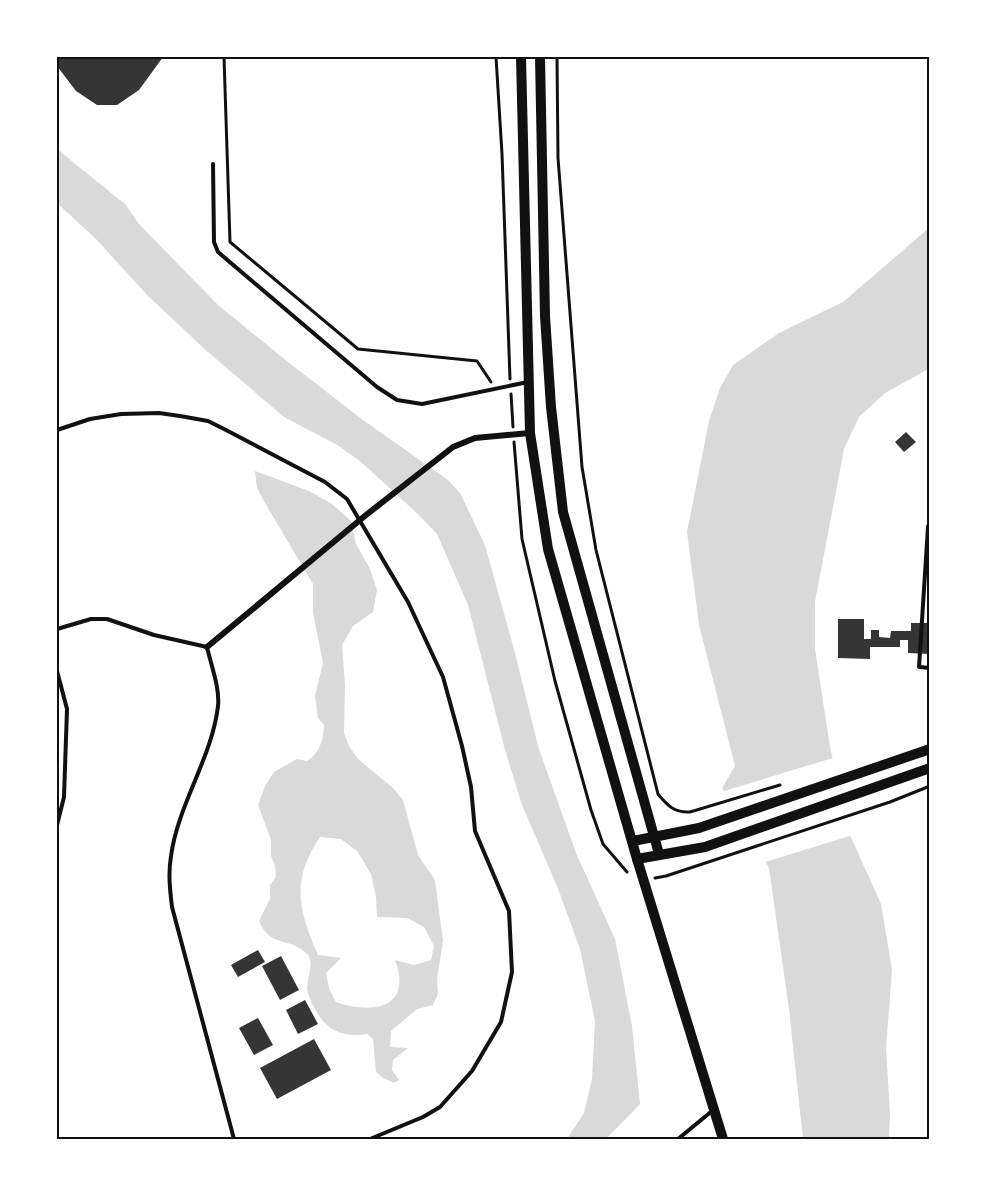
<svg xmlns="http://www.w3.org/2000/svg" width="987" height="1196" font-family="'Noto Sans',sans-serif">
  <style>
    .water { fill: #d9d9d9; fill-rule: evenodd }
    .pier { fill: #fff }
    .building { fill: #353535 }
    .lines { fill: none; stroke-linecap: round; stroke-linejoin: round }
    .path { stroke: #111; stroke-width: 3 }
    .service { stroke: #111; stroke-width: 4 }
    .minor { stroke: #111; stroke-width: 6 }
    .secondary { stroke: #111; stroke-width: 10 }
    .primary { stroke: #111; stroke-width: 10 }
    .neatline { fill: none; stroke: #111; stroke-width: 2 }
  </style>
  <rect width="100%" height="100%" fill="#fff"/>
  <path class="water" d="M 57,149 L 126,205 L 139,224 L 218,305 L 288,362 L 363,420 L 448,480 L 460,493 L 485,545 L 515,653 L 538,746 L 576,853 L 615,939 L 632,1026 L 640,1104 L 606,1139 L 567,1139 L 584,1113 L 592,1079 L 595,1021 L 580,949 L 557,886 L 522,805 L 505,750 L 468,605 L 437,534 L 419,515 L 361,462 L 339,446 L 284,417 L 209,353 L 148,296 L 96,239 L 57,203 Z
    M 930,227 L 930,368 L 885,393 L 859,417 L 844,449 L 815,602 L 815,649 L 830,747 L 850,835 L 881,904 L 892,970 L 886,1048 L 890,1114 L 889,1139 L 803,1139 L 789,1009 L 769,868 L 722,788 L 735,766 L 699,625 L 687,532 L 709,421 L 720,388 L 733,365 L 779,333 L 843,302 Z
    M 255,471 L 309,491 L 332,504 L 351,521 L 356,544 L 370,569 L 377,590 L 373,612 L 353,626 L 342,645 L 345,685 L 344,733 L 349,746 L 358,759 L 393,788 L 403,800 L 418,855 L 435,880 L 443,941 L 437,979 L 438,994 L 433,1005 L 417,1009 L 391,1031 L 390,1047 L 408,1048 L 393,1060 L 392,1070 L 399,1080 L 394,1083 L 383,1078 L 376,1072 L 373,1039 L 367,1034 C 342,1038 325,1030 314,1007 C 311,1002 308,995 307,989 C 307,978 315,962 307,954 C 290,936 271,949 259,921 L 270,899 L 270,885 L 276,877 L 275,865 L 271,856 L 271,840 L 258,805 L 266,784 L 274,772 L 297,759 L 307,761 C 319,754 324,739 324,725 L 318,718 L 315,696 L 323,663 L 313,613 L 313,584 L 265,503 L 257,488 ZM 320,837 L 341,839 L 357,851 L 371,874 L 376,897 L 377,917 L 407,918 L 424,927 L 434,946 L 431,960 L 414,965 L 395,960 C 413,1008 373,1015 336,1002 L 329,988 L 326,973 L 341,958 L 318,955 C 298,910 291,880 320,837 Z"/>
  <path class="pier" d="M 836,757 L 853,835 L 762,863 L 721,792 Z"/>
  <path class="building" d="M 57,57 L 163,57 L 139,90 L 117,105 L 97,105 L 76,91 L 57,66 Z
    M 906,432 L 916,442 L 904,452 L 895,442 Z
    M 838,619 L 864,619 L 864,639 L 871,639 L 871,630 L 879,630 L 879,637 L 890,638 L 891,631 L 911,631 L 911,623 L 930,623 L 930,654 L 908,653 L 908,640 L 900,640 L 900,647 L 870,647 L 870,659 L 838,658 Z
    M 258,950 L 265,962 L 238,977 L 231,965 Z
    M 281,956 L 299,990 L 280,1000 L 262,966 Z
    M 305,1000 L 318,1024 L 298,1034 L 286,1010 Z
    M 258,1018 L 273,1045 L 254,1055 L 239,1028 Z
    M 314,1039 L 331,1070 L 277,1099 L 260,1068 Z"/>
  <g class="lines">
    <path class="path" d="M 224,57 L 230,242 L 358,349 L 477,361 L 491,382
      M 496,57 L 502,154 L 510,379
      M 557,57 L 558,158 L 582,467 L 596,550 L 658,794 C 667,805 674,813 690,812 L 780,785
      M 511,394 L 513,427
      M 514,442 L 522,539 L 555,681 L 591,810 L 603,844 L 627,872
      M 655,878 L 666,876 L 890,802 L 930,786"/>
    <path class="service" d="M 213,164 L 214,242 L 218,252 L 377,387 L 397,400 L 422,404 L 528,382
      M 57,430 L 90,419 L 121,414 L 159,413 L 180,416 L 208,421 L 226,430 L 325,482 L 347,499 L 408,602 L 443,677 L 462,746 L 471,787 L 475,831 L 509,911 L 512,972 L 501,1022 L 472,1071 L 440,1107 L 423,1117 L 370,1139
      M 930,463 L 930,465
      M 930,521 L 928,527 L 919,667 L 930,668
      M 57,629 L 91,619 L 107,619 L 154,635 L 207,647 C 211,665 220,688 218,706 C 212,758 178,804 171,856 C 168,874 170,890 172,907 L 234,1139
      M 57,671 L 67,709 L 64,797 L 57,825
      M 678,1139 L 712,1111"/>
    <path class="minor" d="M 207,647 L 366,515 L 453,447 L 475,438 L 530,433"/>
    <path class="secondary" d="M 637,859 L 723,1139"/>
    <path class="primary" d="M 521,57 L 530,433 L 548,549 L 637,859 L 705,847 L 930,768
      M 540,57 L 545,316 L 551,407 L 563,512 L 659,854
      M 633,841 L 699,828 L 930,749"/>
  </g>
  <rect width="987" height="1196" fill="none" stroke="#ffffff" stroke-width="117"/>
  <rect x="58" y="58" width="870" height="1080" class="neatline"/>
</svg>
